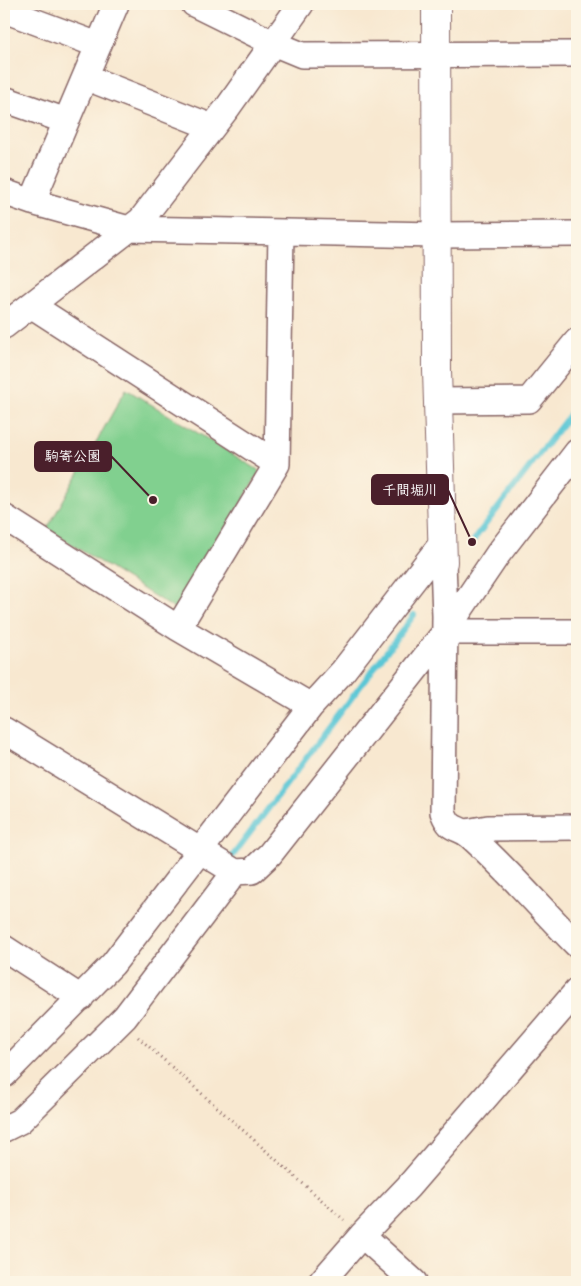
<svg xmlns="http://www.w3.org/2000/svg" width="581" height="1286" font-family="Delius,'Klee One',sans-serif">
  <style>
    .green { fill: #81d08f; stroke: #66785d }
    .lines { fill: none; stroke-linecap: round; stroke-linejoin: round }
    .stream { stroke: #5cc7d6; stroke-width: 6 }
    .minor-casing { stroke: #876565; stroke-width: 28 }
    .tertiary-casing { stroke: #876565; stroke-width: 30 }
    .path { stroke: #876565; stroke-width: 3; stroke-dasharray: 1 4; stroke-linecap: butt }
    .minor { stroke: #fff; stroke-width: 25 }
    .tertiary { stroke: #fff; stroke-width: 28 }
    .leader { fill: none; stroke: #4a1f2b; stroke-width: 2 }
    .callout-dot { fill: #4a1f2b; stroke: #fcf5e5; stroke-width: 2 }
    .callout { fill: #4a1f2b; stroke: #4a1f2b; stroke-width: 2 }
    .callout-label { font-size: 14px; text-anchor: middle; font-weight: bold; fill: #fff }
  </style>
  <rect width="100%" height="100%" fill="#fcf5e5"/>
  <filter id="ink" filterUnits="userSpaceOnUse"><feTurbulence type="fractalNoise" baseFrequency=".02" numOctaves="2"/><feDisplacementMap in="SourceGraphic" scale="10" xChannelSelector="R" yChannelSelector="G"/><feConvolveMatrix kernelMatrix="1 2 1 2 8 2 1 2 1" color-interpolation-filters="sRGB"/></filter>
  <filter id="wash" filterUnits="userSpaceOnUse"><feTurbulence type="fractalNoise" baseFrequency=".0096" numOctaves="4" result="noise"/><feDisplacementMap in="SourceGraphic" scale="20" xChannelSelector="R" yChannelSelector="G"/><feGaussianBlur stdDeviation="1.12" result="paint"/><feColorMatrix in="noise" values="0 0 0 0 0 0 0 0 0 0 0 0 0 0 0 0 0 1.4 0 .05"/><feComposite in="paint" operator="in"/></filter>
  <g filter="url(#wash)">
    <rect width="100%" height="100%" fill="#f8e8d0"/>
    <path class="green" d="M 126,389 L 260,471 L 178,611 L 47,529 Z"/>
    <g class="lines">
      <path class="stream" d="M 472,542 L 577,405
        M 228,862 L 414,615"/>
    </g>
  </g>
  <g filter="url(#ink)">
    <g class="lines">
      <g class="minor-casing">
        <path id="minor" d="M 194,4 L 273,43 L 302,55 L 577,54
          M 4,10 L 98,45
          M 85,77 L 212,127
          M 4,99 L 66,121
          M 4,192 L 32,202 L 129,229 L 436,235 L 577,234
          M 32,202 L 116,4
          M 31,305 L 277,464
          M 4,326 L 141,220 L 228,107 L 301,4
          M 438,401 L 529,400 L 577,341
          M 4,517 L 178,628 L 311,706
          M 443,562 L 445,616 L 443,812 C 451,833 457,825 470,836 C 508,870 541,909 577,945
          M 178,628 L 277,464 L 281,232
          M 445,632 L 577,632
          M 4,730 L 235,872 L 252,871 L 270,854 L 445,632 L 498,554 L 577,452
          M 466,832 L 488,828 L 577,827
          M 4,948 L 81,998
          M 4,1075 L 113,964 L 311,706 L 343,671 L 443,542
          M 4,1129 L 20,1121 L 125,1017 L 235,872
          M 362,1235 L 414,1282
          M 321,1282 L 362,1235 L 408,1187 L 577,991"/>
      </g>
      <g class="tertiary-casing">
        <path id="tertiary" d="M 436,4 L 437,371 L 443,562"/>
      </g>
      <path class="path" d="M 138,1037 L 344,1220"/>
      <use href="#minor" class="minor"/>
      <use href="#tertiary" class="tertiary"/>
    </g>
  </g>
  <path class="leader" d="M153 500L111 456M472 542L448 490"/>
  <g class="callout-dot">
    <circle cx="153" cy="500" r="5"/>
    <circle cx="472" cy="542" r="5"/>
  </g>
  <g class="callout">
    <rect x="35" y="442" width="76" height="29" rx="5"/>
    <rect x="372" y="475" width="76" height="29" rx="5"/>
  </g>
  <g class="callout-label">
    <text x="73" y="461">駒寄公園</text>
    <text x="410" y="495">千間堀川</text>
  </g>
  <rect width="581" height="1286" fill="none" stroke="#fcf5e5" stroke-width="20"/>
</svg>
